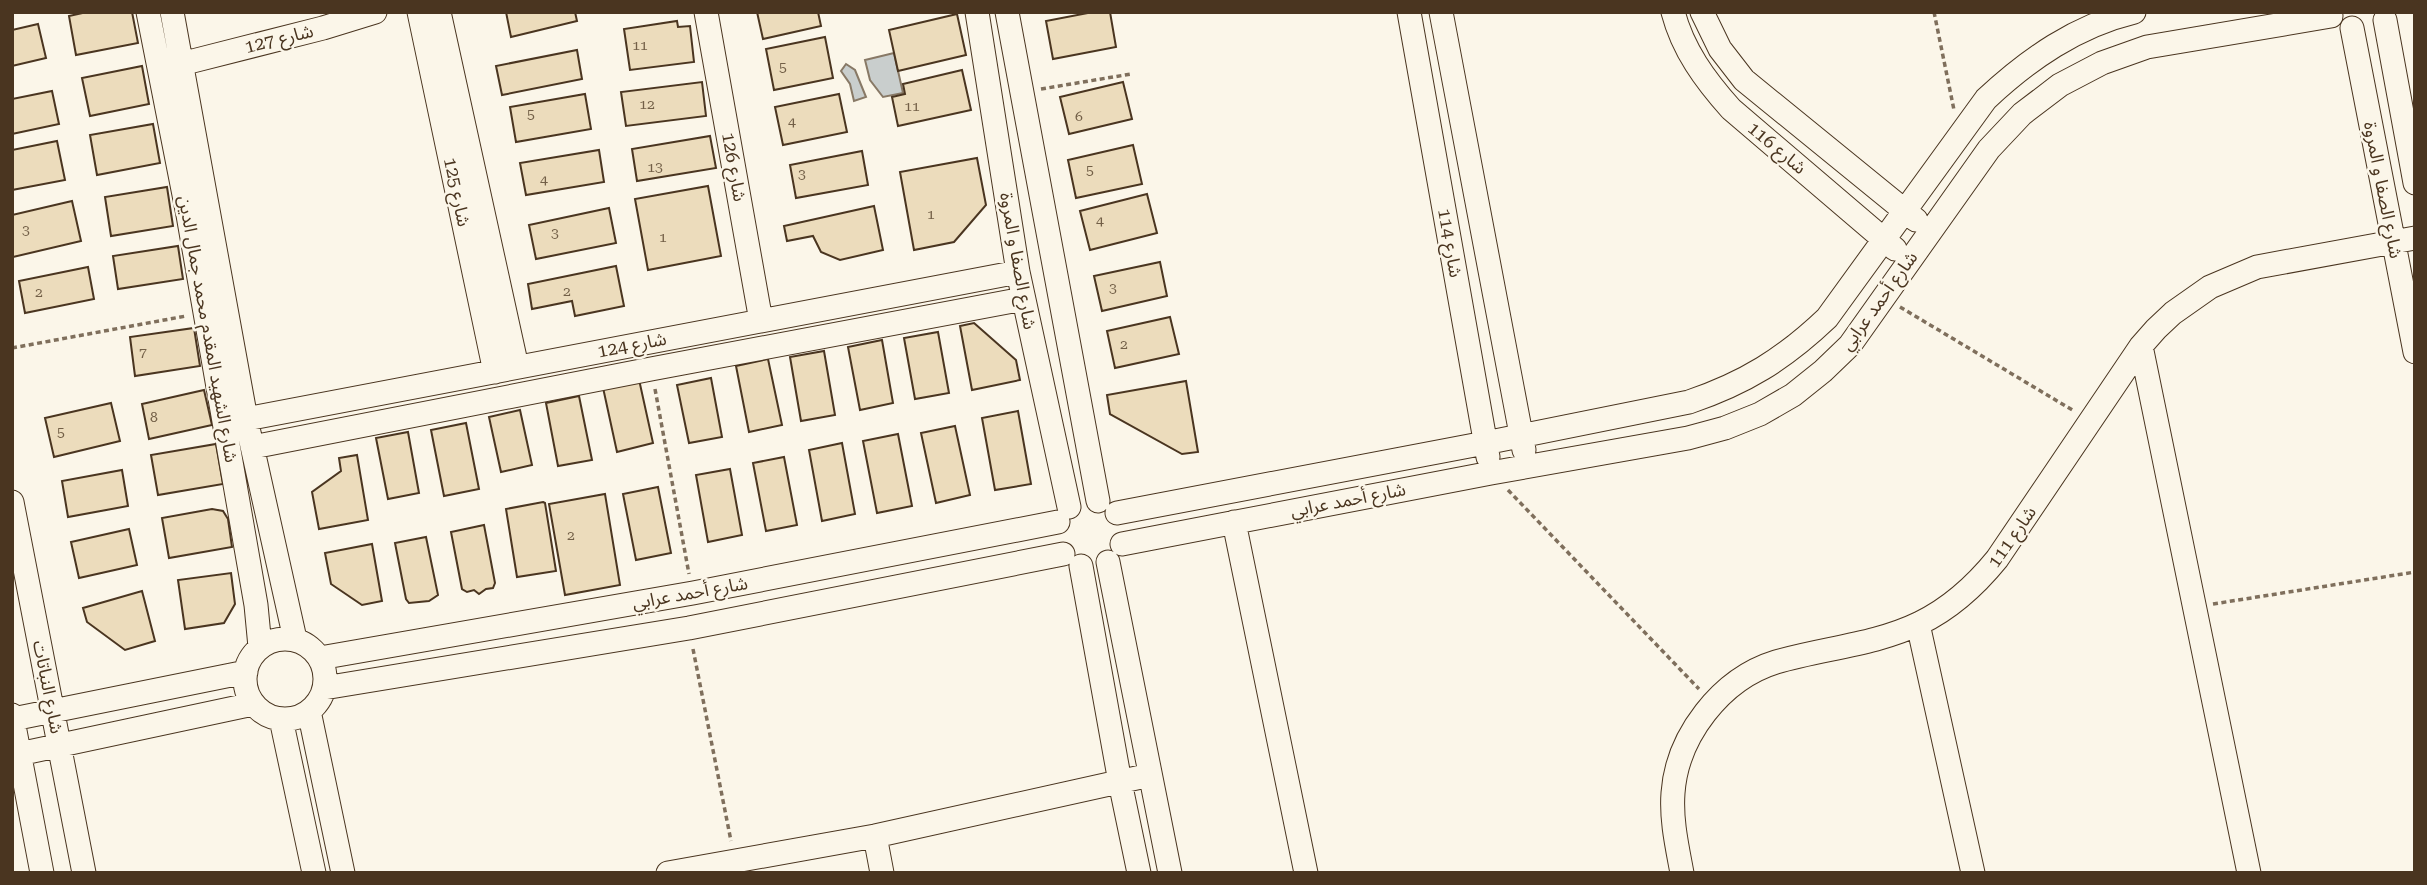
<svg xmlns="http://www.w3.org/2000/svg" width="2427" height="885" font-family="'Roboto Serif','Noto Sans Arabic',serif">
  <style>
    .water { fill: #c9cecd; stroke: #887966; stroke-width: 2 }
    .building { fill: #ecdcbc; stroke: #4a3520; stroke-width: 2 }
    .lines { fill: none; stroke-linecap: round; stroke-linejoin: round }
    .minor-casing { stroke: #4a3520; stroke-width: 25 }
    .path { stroke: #7f6f5c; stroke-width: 3.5; stroke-dasharray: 5 3.5; stroke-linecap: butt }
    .minor { stroke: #fbf6e9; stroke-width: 23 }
    .labels { text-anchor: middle; stroke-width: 5; stroke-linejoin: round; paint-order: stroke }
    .number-label { font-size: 14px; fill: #725f47 }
    .street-label { font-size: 18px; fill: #4a3520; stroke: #fbf6e9 }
  </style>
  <rect width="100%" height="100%" fill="#fbf6e9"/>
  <path class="water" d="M 894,53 L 903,93 L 883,97 L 870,80 L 865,60 Z
    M 846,64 L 855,70 L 866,97 L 854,101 L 850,84 L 841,71 Z"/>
  <path class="building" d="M 87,12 L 132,12 L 138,43 L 76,55 L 69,16 Z
    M 506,12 L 575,12 L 577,21 L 511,37 Z
    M 757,12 L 818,12 L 821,26 L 763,39 Z
    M 1093,12 L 1110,12 L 1116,47 L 1053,59 L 1046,21 Z
    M 957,14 L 966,55 L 898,71 L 889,30 Z
    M 677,21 L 678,27 L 690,26 L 694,62 L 630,70 L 624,29 Z
    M 38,24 L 46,58 L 12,66 L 12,30 Z
    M 825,37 L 833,78 L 774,90 L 766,49 Z
    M 577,50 L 582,79 L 502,95 L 496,66 Z
    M 142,66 L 149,104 L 90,116 L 82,78 Z
    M 962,70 L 971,110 L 898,126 L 892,97 L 905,94 L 903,84 Z
    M 702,82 L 706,116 L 626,126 L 621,92 Z
    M 1123,82 L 1132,119 L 1069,134 L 1060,97 Z
    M 52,91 L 59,124 L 12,134 L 12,99 Z
    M 585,94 L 591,129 L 516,142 L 510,107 Z
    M 839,94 L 847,132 L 783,145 L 775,107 Z
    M 153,124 L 160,163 L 97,175 L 90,135 Z
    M 710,136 L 716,168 L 637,181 L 632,149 Z
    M 57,141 L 65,180 L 12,190 L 12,150 Z
    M 1133,145 L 1142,184 L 1076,198 L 1068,160 Z
    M 599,150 L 604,182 L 526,195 L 520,163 Z
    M 862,151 L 868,185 L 796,198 L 790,165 Z
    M 977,158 L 986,205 L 954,242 L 914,250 L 900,172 Z
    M 708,186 L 721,256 L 648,270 L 635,199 Z
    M 167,187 L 173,226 L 111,236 L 105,197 Z
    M 1147,194 L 1157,233 L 1090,250 L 1080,211 Z
    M 72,201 L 81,241 L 13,257 L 12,215 Z
    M 874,206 L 883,250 L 840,260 L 821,252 L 813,236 L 787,241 L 784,226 Z
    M 609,208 L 616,243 L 536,259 L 529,225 Z
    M 178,246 L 183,279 L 118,289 L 113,256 Z
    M 1160,262 L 1167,296 L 1102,311 L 1094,276 Z
    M 616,266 L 624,306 L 575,316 L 572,301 L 532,309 L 528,284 Z
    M 88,267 L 94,299 L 25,313 L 19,281 Z
    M 1170,317 L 1179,354 L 1115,368 L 1107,331 Z
    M 974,323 L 1016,360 L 1020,380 L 972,390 L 960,326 Z
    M 194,328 L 200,366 L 135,376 L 130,337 Z
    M 938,332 L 949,393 L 915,399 L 904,338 Z
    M 882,340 L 893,403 L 860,410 L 848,347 Z
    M 824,351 L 835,415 L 801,421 L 790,357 Z
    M 768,359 L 782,425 L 749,432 L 736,366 Z
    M 638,375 L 653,443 L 617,452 L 602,383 Z
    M 711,378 L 722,437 L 689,443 L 677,385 Z
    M 1186,381 L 1198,452 L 1182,454 L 1110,414 L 1107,395 Z
    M 204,390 L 212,425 L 149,439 L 142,404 Z
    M 579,396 L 592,460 L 558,466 L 546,403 Z
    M 111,403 L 120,441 L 54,457 L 45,418 Z
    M 520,410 L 532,465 L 501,472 L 489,417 Z
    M 1018,411 L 1031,484 L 995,490 L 982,418 Z
    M 466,423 L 479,489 L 444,496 L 431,430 Z
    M 955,426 L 970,495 L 936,503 L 921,433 Z
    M 408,432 L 419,493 L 388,499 L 376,438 Z
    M 898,434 L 912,506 L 877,513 L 863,441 Z
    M 842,443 L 855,514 L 822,521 L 809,450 Z
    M 216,444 L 223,484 L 158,495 L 151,455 Z
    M 357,455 L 368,520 L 319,529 L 312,492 L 341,471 L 339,458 Z
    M 784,457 L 797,525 L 766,531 L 753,463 Z
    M 730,469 L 742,535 L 708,542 L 696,475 Z
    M 122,470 L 128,506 L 68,517 L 62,481 Z
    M 658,487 L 671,553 L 636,560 L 623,494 Z
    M 605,494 L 620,585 L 565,595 L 549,504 Z
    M 543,502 L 545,503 L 556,571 L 517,577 L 506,509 Z
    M 212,509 L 223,511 L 228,519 L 232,547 L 169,558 L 162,518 Z
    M 484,525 L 495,583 L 493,588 L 486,589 L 479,594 L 474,590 L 467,592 L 462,589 L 451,532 Z
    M 129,529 L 137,565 L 79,578 L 71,542 Z
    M 426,537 L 438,595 L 429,601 L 409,603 L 406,599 L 395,543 Z
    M 372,544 L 382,601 L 362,605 L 331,584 L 325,553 Z
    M 231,573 L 235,604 L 224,623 L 185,629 L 178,580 Z
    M 142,591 L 155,641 L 125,650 L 87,622 L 83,608 Z"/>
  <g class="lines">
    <g class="minor-casing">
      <path id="minor" d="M 148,12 L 188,215 L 256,605 L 260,647
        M 172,12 L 246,419 L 295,639
        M 419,12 L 495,372
        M 439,12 L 517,367
        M 706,12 L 761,321
        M 977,12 L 1018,272 L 1069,507
        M 1007,12 L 1098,501
        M 1409,12 L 1488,457
        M 1441,12 L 1524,450
        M 1673,12 C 1683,50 1705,80 1731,109 L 1895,249
        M 1702,12 L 1720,49 L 1744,80 L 1916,220
        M 2385,20 L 2415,183
        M 2352,28 L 2415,352
        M 181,64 L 323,28 L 375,12
        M 2141,346 L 2249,873
        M 246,419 L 1018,272
        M 253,447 L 651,369 L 1023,299
        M 12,502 L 84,873
        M 1117,513 L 1485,443 L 1689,402 C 1745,383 1784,359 1827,318 L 1986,99 C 2029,59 2076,26 2134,12
        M 1234,522 L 1306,873
        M 1122,544 L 1491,473 L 1688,438 L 1725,428 L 1760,414 L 1793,395 L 1823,371 L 1850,345 L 1989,149 L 2022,114 L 2060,85 L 2102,63 L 2147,47 L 2331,16
        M 1108,562 L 1170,873
        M 1081,566 L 1120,782 L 1139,873
        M 1918,624 L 1973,873
        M245 679a40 40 0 1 1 80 0a40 40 0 1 1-80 0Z
        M 320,658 L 693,593 L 1058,522
        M 324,688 L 689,628 L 1063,554
        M 309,711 L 343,873
        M 12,715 L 42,873
        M 13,719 L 246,672
        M 281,719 L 314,873
        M 19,754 L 253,704
        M 875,836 L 882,873
        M 668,873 L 875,836 L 1150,775
        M 1682,873 C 1677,846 1671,820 1673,793 C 1677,736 1721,679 1776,662 C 1823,648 1875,645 1920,623 C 1951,608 1975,586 1997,559 L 2141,346 L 2156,329 L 2173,313 L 2210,287 L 2257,267 L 2415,238"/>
    </g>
    <path class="path" d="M 1934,12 L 1954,110
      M 1041,89 L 1131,74
      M 1900,307 L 2074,411
      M 12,348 L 186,316
      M 655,389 L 689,574
      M 1508,490 L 1699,689
      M 2213,604 L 2415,572
      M 693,649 L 731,841"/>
    <use href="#minor" class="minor"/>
  </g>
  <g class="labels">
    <g class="number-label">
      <text x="640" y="50">11</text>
      <text x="783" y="72">5</text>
      <text x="647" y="109">12</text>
      <text x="912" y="111">11</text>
      <text x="531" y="119">5</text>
      <text x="1079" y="121">6</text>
      <text x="792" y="126">4</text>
      <text x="655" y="172">13</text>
      <text x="1090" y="175">5</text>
      <text x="802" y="179">3</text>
      <text x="544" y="184">4</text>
      <text x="931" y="219">1</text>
      <text x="1100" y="225">4</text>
      <text x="26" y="235">3</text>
      <text x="555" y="238">3</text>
      <text x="663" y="242">1</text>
      <text x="1113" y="293">3</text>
      <text x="567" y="296">2</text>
      <text x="39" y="297">2</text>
      <text x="1124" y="349">2</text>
      <text x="143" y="357">7</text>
      <text x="154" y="422">8</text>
      <text x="61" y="437">5</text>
      <text x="571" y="540">2</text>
    </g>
    <g class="street-label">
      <text transform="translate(279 39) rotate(-14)" y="6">شارع 127</text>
      <text transform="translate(1777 148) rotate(40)" y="6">شارع 116</text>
      <text transform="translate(734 167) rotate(80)" y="6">شارع 126</text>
      <text transform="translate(2383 190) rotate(79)" y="6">شارع الصفا و المروة</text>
      <text transform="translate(457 192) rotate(78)" y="6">شارع 125</text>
      <text transform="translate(1450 243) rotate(80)" y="6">شارع 114</text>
      <text transform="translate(1018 261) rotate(80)" y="6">شارع الصفا و المروة</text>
      <text transform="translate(1879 301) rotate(-54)" y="6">شارع أحمد عرابي</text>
      <text transform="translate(208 329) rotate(80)" y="6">شارع الشهيد المقدم محمد جمال الدين</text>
      <text transform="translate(632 345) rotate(-11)" y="6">شارع 124</text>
      <text transform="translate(1348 500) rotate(-11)" y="6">شارع أحمد عرابي</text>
      <text transform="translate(2012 537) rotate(-55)" y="6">شارع 111</text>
      <text transform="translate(690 593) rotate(-10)" y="6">شارع أحمد عرابي</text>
      <text transform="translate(48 687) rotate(79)" y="6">شارع النباتات</text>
    </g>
  </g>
  <rect width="2427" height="885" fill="none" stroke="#4a3520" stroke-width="28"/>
</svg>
